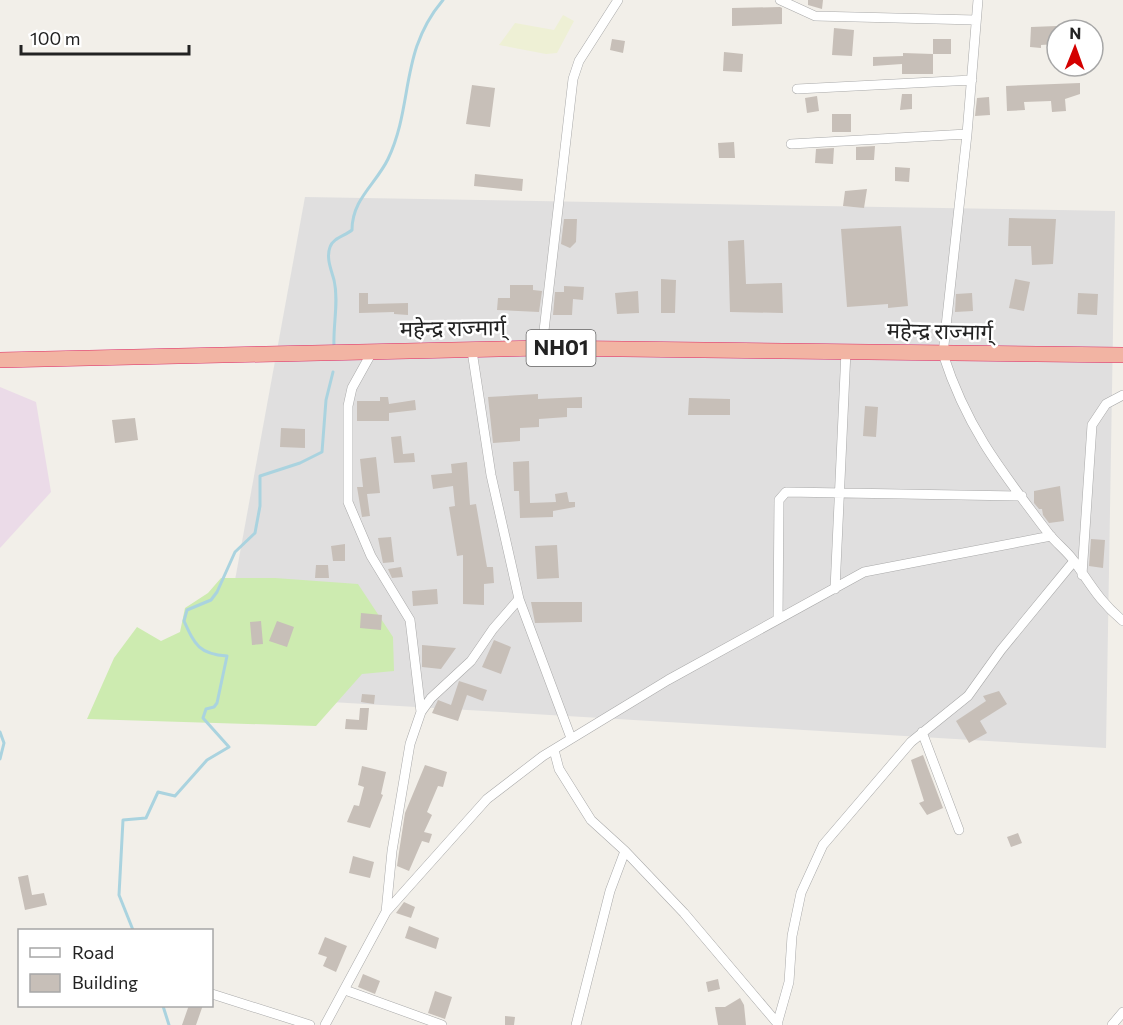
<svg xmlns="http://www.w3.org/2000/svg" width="1123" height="1025" font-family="Commissioner,'Noto Sans Devanagari',sans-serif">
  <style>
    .residential { fill: #e0dfdf }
    .industrial { fill: #ebdbe8 }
    .farmland { fill: #eef0d5 }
    .grass { fill: #cdebb0 }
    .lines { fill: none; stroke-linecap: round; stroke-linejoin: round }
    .stream { stroke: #aad3df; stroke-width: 3 }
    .building { fill: #c7bfb8 }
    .minor-casing { stroke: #a9a9a9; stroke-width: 10 }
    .trunk-casing { stroke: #dc2a67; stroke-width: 16 }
    .minor { stroke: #fff; stroke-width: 9 }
    .trunk { stroke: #f2b4a3; stroke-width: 15 }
    .labels { text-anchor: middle; stroke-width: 5; stroke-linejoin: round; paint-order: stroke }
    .shield { fill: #fff; stroke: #646464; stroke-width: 1.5 }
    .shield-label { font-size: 21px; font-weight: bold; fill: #222 }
    .street-label { font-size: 22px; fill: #222; stroke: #fff }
  </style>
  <rect width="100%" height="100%" fill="#f2efe9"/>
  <path class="residential" d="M 305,197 L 1115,211 L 1106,748 L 214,695 Z"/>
  <path class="industrial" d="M 0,387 L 36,402 L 51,492 L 0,548 Z"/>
  <path class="farmland" d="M 563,15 L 574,21 L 557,53 L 546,54 L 499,45 L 515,23 L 554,30 Z"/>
  <path class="grass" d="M 221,578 L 275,578 L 358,584 L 393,637 L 394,671 L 362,674 L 316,726 L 87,719 L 114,658 L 137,627 L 161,641 L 180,632 L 185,608 L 208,593 Z"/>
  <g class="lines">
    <path class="stream" d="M 334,346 C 333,324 339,301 334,280 C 331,269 326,258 330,247 C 333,238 345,236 352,230 C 352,199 376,184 388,159 C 414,104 399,52 443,0
      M 0,732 L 4,743 L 0,759
      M 133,930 L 119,895 L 123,820 L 146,818 L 158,792 L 175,796 L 207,760 L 229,747 L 203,718 L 206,709 L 214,707 L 217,703 L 227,656 C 199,654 195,645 184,621 L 187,610 L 211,600 L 217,592 L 235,552 L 255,533 L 260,506 L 260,476 L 300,463 L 322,452 L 326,400 L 333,372
      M 163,1006 L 169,1025"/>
  </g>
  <path class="building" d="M 808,0 L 823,0 L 822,9 L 808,5 Z
    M 780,7 L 782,8 L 782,24 L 732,26 L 732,8 Z
    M 1057,26 L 1057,44 L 1041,45 L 1041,48 L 1030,47 L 1031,27 Z
    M 834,28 L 854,30 L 852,56 L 832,55 Z
    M 612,39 L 625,41 L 623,53 L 610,50 Z
    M 933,39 L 951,39 L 951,54 L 933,54 Z
    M 724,52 L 743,54 L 742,72 L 723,71 Z
    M 903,53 L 933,54 L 933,74 L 902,74 L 902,64 L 873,66 L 873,57 L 903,56 Z
    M 1080,83 L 1080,94 L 1065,99 L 1066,111 L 1052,112 L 1051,101 L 1024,102 L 1025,110 L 1007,111 L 1006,86 Z
    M 472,85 L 495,88 L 490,127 L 466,124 Z
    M 902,94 L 912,94 L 912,109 L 900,110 Z
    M 817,96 L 819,111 L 807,113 L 805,98 Z
    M 989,97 L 990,115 L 975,116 L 977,98 Z
    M 832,114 L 851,114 L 851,132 L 832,132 Z
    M 734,142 L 735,158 L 719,158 L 718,143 Z
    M 875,146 L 874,160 L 856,160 L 856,147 Z
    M 834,148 L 833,164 L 815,163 L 816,149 Z
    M 895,167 L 910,168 L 909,182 L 895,181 Z
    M 475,174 L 523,179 L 522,191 L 474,186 Z
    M 867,189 L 864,208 L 843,206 L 845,191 Z
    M 1009,218 L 1056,219 L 1053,264 L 1032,265 L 1031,246 L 1008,246 Z
    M 564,219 L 577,219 L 576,242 L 570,248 L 561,244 Z
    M 901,226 L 908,306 L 888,308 L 888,304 L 847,307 L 841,229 Z
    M 744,240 L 746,284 L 782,283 L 783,313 L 730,312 L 728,241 Z
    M 661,279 L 676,280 L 675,313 L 661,313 Z
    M 1015,279 L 1030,282 L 1024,311 L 1009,308 Z
    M 510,285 L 533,285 L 533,290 L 542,291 L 539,312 L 497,310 L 498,298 L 510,298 Z
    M 564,286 L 584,287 L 583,300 L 573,299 L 572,315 L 553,315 L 555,292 L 564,292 Z
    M 638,291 L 639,313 L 617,314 L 615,293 Z
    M 359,293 L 368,293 L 368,304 L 408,303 L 408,315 L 394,314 L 394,312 L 359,313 Z
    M 972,293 L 973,311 L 955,312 L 956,294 Z
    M 1078,293 L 1098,294 L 1097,315 L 1077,314 Z
    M 538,394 L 538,399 L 582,397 L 582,408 L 567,408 L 567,417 L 539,419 L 539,427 L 520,428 L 520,441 L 493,443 L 488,397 Z
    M 380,397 L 388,397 L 389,404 L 415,400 L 416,410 L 389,413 L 389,421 L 357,421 L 357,401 L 380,401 Z
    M 689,398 L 730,399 L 730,415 L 688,415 Z
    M 865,406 L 878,407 L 876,437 L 863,436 Z
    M 135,418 L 138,440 L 115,443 L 112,420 Z
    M 281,428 L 305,429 L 305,448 L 280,447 Z
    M 401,436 L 403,454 L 414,453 L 415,462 L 394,463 L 391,437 Z
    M 376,457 L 380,493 L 367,494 L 370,516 L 362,517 L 357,487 L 363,487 L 360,459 Z
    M 529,461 L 530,503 L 556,502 L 555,494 L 567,492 L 569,502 L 575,502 L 575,507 L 553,511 L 553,517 L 520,518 L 519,491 L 514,491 L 513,462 Z
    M 467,462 L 470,505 L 476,504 L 487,567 L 493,567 L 494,583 L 484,584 L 484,605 L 463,604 L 463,555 L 457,556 L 449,507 L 455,506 L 453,486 L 433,489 L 431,475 L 452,473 L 451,464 Z
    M 1060,486 L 1064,521 L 1049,523 L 1043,515 L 1042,509 L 1039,509 L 1034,503 L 1034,491 Z
    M 391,537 L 394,562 L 383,563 L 378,538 Z
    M 1091,539 L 1105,540 L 1103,568 L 1089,566 Z
    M 345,544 L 345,561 L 333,561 L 331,546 Z
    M 557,545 L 559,578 L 537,579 L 535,546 Z
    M 316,565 L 328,565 L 329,578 L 315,578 Z
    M 401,567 L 403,577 L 392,578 L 388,569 Z
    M 437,589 L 438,604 L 413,606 L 412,591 Z
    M 531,602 L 582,602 L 582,622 L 535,623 Z
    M 361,613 L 382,615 L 381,630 L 360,628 Z
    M 261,621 L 263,644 L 252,645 L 250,622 Z
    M 277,621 L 294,627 L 287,647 L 269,641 Z
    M 494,640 L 511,647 L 501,674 L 482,667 Z
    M 422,645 L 456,648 L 441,669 L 422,667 Z
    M 459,681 L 487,690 L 483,701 L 467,695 L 458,721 L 432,713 L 438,700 L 451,705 Z
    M 999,691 L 1007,704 L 980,721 L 987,733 L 969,743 L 956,721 L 986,701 L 983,696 Z
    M 362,694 L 375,695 L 374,704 L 361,702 Z
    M 360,708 L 369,708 L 367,730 L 345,729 L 346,719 L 359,720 Z
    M 923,755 L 943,808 L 927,815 L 919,803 L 924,801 L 911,760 Z
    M 425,765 L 447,772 L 443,787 L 438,786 L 427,812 L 432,815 L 424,832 L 432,834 L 429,843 L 422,841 L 409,871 L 397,866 L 399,852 L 405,813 Z
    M 362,766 L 386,772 L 381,794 L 383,795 L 370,828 L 347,822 L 354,805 L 359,806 L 364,787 L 358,785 Z
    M 1018,833 L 1022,843 L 1011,847 L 1007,837 Z
    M 353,856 L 374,862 L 370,878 L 349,873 Z
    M 28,875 L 32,895 L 44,893 L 47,905 L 25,910 L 18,877 Z
    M 404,902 L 415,907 L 411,918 L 396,913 Z
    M 409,926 L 439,938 L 436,949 L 405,938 Z
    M 325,937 L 347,946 L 336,972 L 323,966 L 327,957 L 318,954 Z
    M 363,974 L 380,981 L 375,994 L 358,987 Z
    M 718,979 L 720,989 L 708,992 L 706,982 Z
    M 435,991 L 452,997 L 445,1019 L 428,1013 Z
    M 740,998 L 744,1005 L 746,1025 L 718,1025 L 715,1007 L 725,1007 Z
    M 189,1005 L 203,1005 L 196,1025 L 182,1025 Z
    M 505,1016 L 515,1017 L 514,1025 L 505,1025 Z"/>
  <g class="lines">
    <g class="minor-casing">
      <path id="minor" d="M 780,0 L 815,16 L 976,20
        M 978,0 L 967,134 L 943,354 C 967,429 1002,472 1049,534 C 1057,544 1067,551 1074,561 C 1091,585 1100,602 1123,621
        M 797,89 L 972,80
        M 791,144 L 967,134
        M 542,348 L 573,79 L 579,61 L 618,0
        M 372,352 L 352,388 L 348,406 L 348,502 L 371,556 L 410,620 L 421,712
        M 1082,575 L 1092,425 L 1106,404 L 1123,395
        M 835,589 L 846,351
        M 519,599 L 571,738
        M 778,619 L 779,500 L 786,492 L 1022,496
        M 922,732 L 959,830
        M 554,750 L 559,769 L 591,820 L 625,851 L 684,913 L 778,1024
        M 386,912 L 487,799 L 543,756 L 668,680 L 864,572 L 1051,536
        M 345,990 L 442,1025
        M 212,994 L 310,1025
        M 778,1021 L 789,982 L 792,936 L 801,893 L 823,845 L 911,742 L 968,696 L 1001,650 L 1074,561
        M 325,1025 L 386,912 L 392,851 L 410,744 L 421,712 L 431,698 L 471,661 L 493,629 L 519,599 L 491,475 L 472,351
        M 576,1025 L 610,891 L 625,851
        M 1112,1025 L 1123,1012"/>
    </g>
    <g class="trunk-casing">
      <path id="trunk" d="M 0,360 L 542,348 L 1123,355"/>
    </g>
    <use href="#minor" class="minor"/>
    <use href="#trunk" class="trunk"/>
  </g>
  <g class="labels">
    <rect class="shield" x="526.5" y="330" width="69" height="36" rx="4.5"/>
    <g class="shield-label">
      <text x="561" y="355">NH01</text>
    </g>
    <g class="street-label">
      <text transform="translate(453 328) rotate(-1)" y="8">महेन्द्र राज्मार्ग्</text>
      <text transform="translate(940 331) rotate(1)" y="8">महेन्द्र राज्मार्ग्</text>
    </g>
  </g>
  <rect x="18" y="929" width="195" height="78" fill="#ffffff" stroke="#a7a7a7" stroke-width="1.5"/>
  <rect x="30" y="948" width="30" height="9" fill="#ffffff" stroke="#a7a7a7" stroke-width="1.5"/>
  <text x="72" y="959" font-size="18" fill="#222222">Road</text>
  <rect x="30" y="974" width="30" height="18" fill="#c7bfb8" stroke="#a7a7a7" stroke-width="1.5"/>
  <text x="72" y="989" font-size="18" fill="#222222">Building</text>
  <g transform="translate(1075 48) rotate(1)"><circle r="28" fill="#ffffff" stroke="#a7a7a7" stroke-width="1.5"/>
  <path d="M0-4.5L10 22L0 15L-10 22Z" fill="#d40000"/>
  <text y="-9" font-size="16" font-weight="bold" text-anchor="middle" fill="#222222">N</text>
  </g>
  <path d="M21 45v9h168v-9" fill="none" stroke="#222222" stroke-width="3"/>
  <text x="30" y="45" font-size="18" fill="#222222" stroke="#ffffff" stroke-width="4.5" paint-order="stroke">100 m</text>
</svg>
